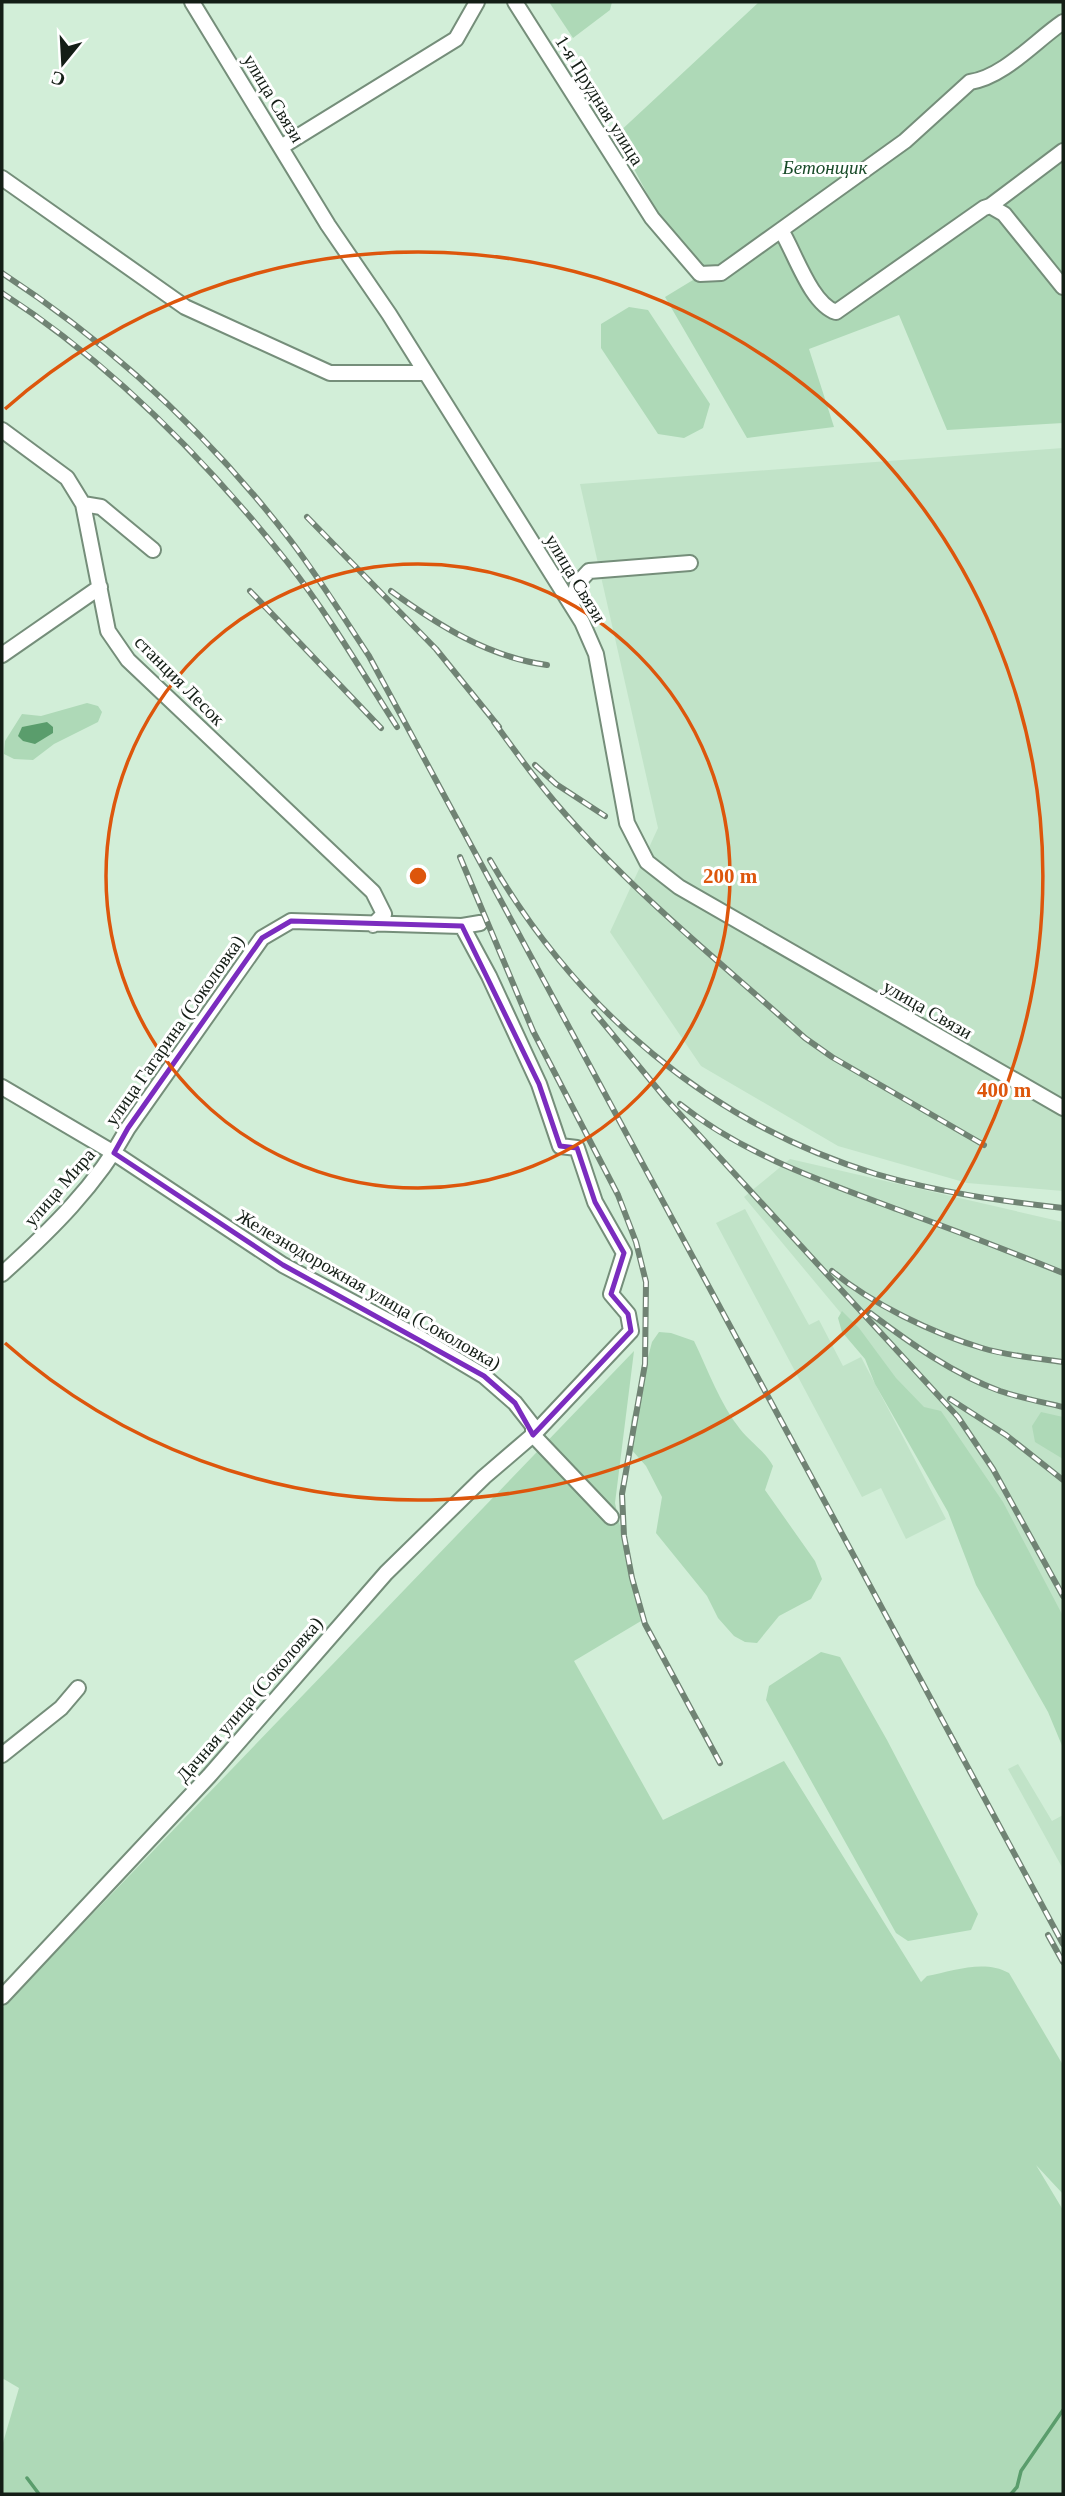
<svg xmlns="http://www.w3.org/2000/svg" width="1065" height="2496" font-family="'Times New Roman',serif">
  <style>
    .built { fill: #c1e3c8 }
    .green { fill: #aed9b7 }
    .water { fill: #5a9d6c }
    .lines { fill: none; stroke-linecap: round; stroke-linejoin: round }
    .stream { stroke: #5a9d6c; stroke-width: 3.5 }
    .minor-casing { stroke: #758e7a; stroke-width: 18 }
    .minor { stroke: #fff; stroke-width: 14 }
    .rail-casing { stroke: #708374; stroke-width: 6 }
    .rail { stroke: #fff; stroke-width: 3.5; stroke-dasharray: 10; stroke-linecap: butt }
    .marked { fill: none; stroke: #7b2cbf; stroke-width: 5; stroke-linejoin: round }
    .ring { fill: none; stroke: #dd560c; stroke-width: 3.5 }
    .labels { text-anchor: middle; stroke-width: 6; stroke-linejoin: round; paint-order: stroke }
    .street-label { font-size: 19px; fill: #141e16; stroke: #fff }
    .park-label { font-size: 19px; font-style: italic; fill: #194b29; stroke: #fff }
    .centre { fill: #dd560c; stroke: #fff; stroke-width: 3.5 }
    .ring-label { font-size: 21px; text-anchor: middle; font-weight: bold; fill: #dd560c; stroke: #fff; stroke-width: 6; stroke-linejoin: round; paint-order: stroke }
  </style>
  <rect width="100%" height="100%" fill="#d2eed8"/>
  <path class="built" d="M 1063,448 L 1063,1191 L 967,1183 L 838,1146 L 701,1066 L 610,932 L 658,828 L 580,484 Z
    M 790,1159 L 1063,1222 L 1063,1635 L 925,1414 L 744,1197 Z
    M 745,1209 L 809,1325 L 819,1320 L 843,1366 L 861,1357 L 946,1519 L 906,1539 L 881,1488 L 862,1497 L 716,1223 Z
    M 1018,1764 L 1052,1821 L 1063,1815 L 1063,1869 L 1008,1769 Z"/>
  <path class="green" d="M 549,2 L 612,2 L 610,10 L 573,38 Z
    M 759,2 L 1063,2 L 1063,423 L 947,430 L 899,315 L 809,349 L 834,427 L 747,438 L 665,297 L 693,280 L 616,135 Z
    M 629,307 L 648,310 L 710,404 L 703,428 L 684,438 L 658,434 L 601,348 L 601,324 Z
    M 87,703 L 98,706 L 102,712 L 98,722 L 54,744 L 33,760 L 14,759 L 4,754 L 5,741 L 22,714 L 41,716 Z
    M 842,1311 L 859,1328 L 896,1378 L 924,1407 L 941,1411 L 1003,1502 L 1063,1616 L 1063,1748 L 1048,1712 L 976,1585 L 948,1512 L 875,1384 L 865,1359 L 842,1332 L 838,1318 Z
    M 659,1332 L 671,1333 L 694,1341 C 708,1370 720,1404 740,1429 C 751,1443 765,1451 773,1466 L 765,1490 L 815,1561 L 822,1579 L 811,1599 L 779,1616 L 757,1643 L 745,1642 L 734,1636 L 718,1618 L 707,1596 L 656,1533 L 662,1497 L 646,1466 L 630,1448 L 631,1421 L 652,1342 Z
    M 634,1351 L 615,1503 L 641,1621 L 574,1661 L 663,1820 L 784,1761 L 921,1982 L 927,1976 C 953,1971 984,1959 1009,1973 L 1063,2065 L 1063,2194 L 1036,2165 L 1063,2210 L 1063,2494 L 2,2494 L 2,2446 L 19,2388 L 2,2378 L 2,2008 Z
    M 1041,1412 L 1063,1417 L 1063,1459 L 1035,1442 L 1032,1426 Z
    M 821,1652 L 840,1657 L 887,1740 L 978,1914 L 971,1930 L 908,1941 L 896,1933 L 766,1700 L 769,1686 Z"/>
  <path class="water" d="M 47,722 L 53,727 L 53,733 L 35,744 L 23,741 L 18,736 L 22,727 Z"/>
  <g class="lines">
    <path class="stream" d="M 27,2478 L 39,2494
      M 1011,2494 L 1017,2487 L 1021,2471 L 1063,2410"/>
    <g class="minor-casing">
      <path id="minor" d="M 192,2 L 328,225 L 389,314 L 582,622 L 596,654 L 627,823 L 647,862 L 679,887 L 1063,1108
        M 515,2 L 652,218 L 700,274 L 721,273 L 781,230 C 795,253 811,304 836,312 L 984,208 L 990,206 L 1004,214 L 1063,287
        M 281,147 L 456,39 L 477,2
        M 2,178 L 185,307 L 330,373 L 425,373
        M 990,206 L 1063,151
        M 781,230 L 905,141 L 970,82 C 1004,77 1035,41 1063,22
        M 2,430 L 67,478 L 83,504 L 108,631 L 128,660 L 373,892 L 384,914 L 373,925
        M 83,504 L 101,507 L 153,550
        M 572,606 L 577,584 L 589,571 L 690,563
        M 2,655 L 100,587
        M 2,1087 L 114,1153 L 283,1265 L 422,1339 L 484,1376 L 515,1403 L 533,1426 L 533,1435 L 611,1517
        M 2,1274 C 50,1231 97,1185 128,1128 L 262,938 L 291,921 L 462,926 L 480,923
        M 2,1755 L 61,1708 L 78,1688
        M 2,1997 L 209,1776 L 386,1573 L 484,1477 L 533,1435 L 631,1331 L 628,1314 L 611,1294 L 624,1253 L 595,1202 L 577,1148 L 560,1146 L 539,1084 L 489,976 L 462,926"/>
    </g>
    <use href="#minor" class="minor"/>
    <g class="rail-casing">
      <path id="rail" d="M 2,273 C 112,345 211,437 291,541 C 319,578 344,618 369,656 L 1063,1944
        M 2,293 C 112,364 206,460 288,563 C 328,614 362,672 397,727
        M 307,517 L 436,649 L 499,727
        M 250,591 L 381,728
        M 391,591 C 438,625 488,657 547,665
        M 494,722 C 520,758 546,794 577,827 C 646,903 728,969 805,1038 L 832,1057 L 984,1145
        M 535,765 L 556,784 L 605,816
        M 460,857 L 533,1031 L 618,1195 L 636,1242 L 646,1282 L 645,1364 L 622,1494 L 624,1536 L 632,1578 L 645,1624 L 720,1763
        M 490,860 C 577,1010 709,1123 876,1174 C 937,1192 1000,1201 1063,1208
        M 594,1012 L 666,1099 L 958,1417 L 993,1469 L 1063,1596
        M 680,1104 C 744,1155 824,1182 899,1210 C 954,1230 1009,1251 1063,1273
        M 832,1271 C 872,1304 932,1333 982,1348 C 1008,1356 1037,1358 1063,1362
        M 870,1313 C 910,1343 953,1374 1000,1391 C 1021,1398 1042,1402 1063,1407
        M 950,1399 L 1006,1435 L 1063,1480
        M 1048,1935 L 1063,1962"/>
    </g>
    <use href="#rail" class="rail"/>
  </g>
  <path class="marked" d="M 291,921 L 462,926 L 539,1084 L 560,1146 L 577,1148 L 595,1202 L 624,1253 L 611,1294 L 628,1314 L 631,1331 L 533,1435 L 515,1403 L 484,1376 L 283,1265 L 114,1153 L 128,1128 L 262,938 Z"/>
  <g class="ring">
    <circle cx="418" cy="876" r="312"/>
    <path d="M5 409A624 624 0 1 1 5 1343"/>
  </g>
  <g class="labels">
    <g class="street-label">
      <text transform="translate(274 98) rotate(59)" y="7">улица Связи</text>
      <text transform="translate(600 100) rotate(58)" y="7">1-я Прудная улица</text>
      <text transform="translate(576 578) rotate(59)" y="7">улица Связи</text>
      <text transform="translate(180 680) rotate(45)" y="7">станция Лесок</text>
      <text transform="translate(928 1009) rotate(30)" y="7">улица Связи</text>
      <text transform="translate(174 1030) rotate(-55)" y="7">улица Гагарина (Соколовка)</text>
      <text transform="translate(59 1187) rotate(-49)" y="7">улица Мира</text>
      <text transform="translate(369 1289) rotate(30)" y="7">Железнодорожная улица (Соколовка)</text>
      <text transform="translate(249 1699) rotate(-49)" y="7">Дачная улица (Соколовка)</text>
    </g>
    <g class="park-label">
      <text x="825" y="174">Бетонщик</text>
    </g>
  </g>
  <circle cx="418" cy="876" r="10" class="centre"/>
  <g class="ring-label">
    <text x="730" y="883">200 m</text>
    <text x="1004" y="1097">400 m</text>
  </g>
  <rect width="1065" height="2496" fill="none" stroke="#141e16" stroke-width="7"/>
  <g transform="translate(63 63) rotate(198)" stroke="#ffffff" stroke-width="5" paint-order="stroke">
  <path d="M0-5L12 26L0 18L-12 26Z" fill="#141e16"/>
  <text y="-10" font-size="19" font-weight="bold" text-anchor="middle" fill="#141e16">С</text>
  </g>
</svg>
